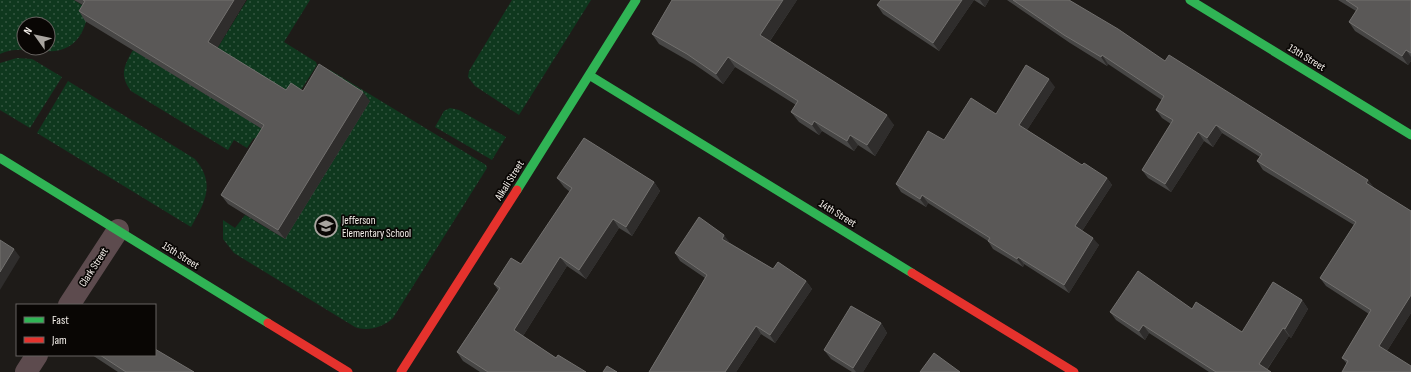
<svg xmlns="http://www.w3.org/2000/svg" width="1411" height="372" font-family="'Sofia Sans Condensed',sans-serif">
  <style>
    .grass { fill: url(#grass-dots); fill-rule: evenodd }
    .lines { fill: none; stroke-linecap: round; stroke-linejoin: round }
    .street { stroke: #5d4b4e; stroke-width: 22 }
    .fast { stroke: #30b455; stroke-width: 9 }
    .jam { stroke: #e5322d; stroke-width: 9 }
    .wall { fill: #474645 }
    .shaded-wall { fill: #2f2d2c }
    .building { fill: #5a5857; stroke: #72706e }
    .labels { text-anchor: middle; stroke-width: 3.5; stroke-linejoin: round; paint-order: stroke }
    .street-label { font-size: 11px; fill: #f4efea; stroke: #090604 }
    .poi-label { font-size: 11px; fill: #f4efea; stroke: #090604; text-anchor: start }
  </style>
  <defs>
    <pattern id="grass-dots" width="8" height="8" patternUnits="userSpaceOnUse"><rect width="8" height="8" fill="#0f381e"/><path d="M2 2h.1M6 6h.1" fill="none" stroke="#33553f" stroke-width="1.8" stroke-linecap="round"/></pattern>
  </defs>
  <rect width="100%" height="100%" fill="#1e1b18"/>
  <path class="grass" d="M 0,0 L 74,0 L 91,11 C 85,20 86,27 79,37 C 58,65 26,41 0,54 ZM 24,24 L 48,24 L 48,48 L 24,48 Z
    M 247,0 L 310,0 L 284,42 L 316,62 L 317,65 L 299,93 L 293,99 L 215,52 Z
    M 512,0 L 591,0 L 519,115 L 475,86 L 468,77 L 469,71 Z
    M 133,50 L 271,134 L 264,144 L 254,138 L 247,148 L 234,140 L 228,150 L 131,91 C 119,75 124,66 133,50 Z
    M 17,58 L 32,59 L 62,77 L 30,128 L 0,110 L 0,63 Z
    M 330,70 L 486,165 L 487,168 L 393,318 C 384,327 367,332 355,327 L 234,253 L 223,239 L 223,220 L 235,228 L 245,215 L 285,239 L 327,71 Z
    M 68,81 L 195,159 C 216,184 205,202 191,227 L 37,133 Z
    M 450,108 L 459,110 L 506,137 L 492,160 L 435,127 L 444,111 Z"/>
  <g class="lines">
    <path class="street" d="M 69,305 L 118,230
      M 26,372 L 37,355"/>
    <path class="fast" d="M 1190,0 L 1411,135
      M 589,75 L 912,273
      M 0,158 L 268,323
      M 517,190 L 636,0"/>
    <path class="jam" d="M 912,273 L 1074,372
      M 268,323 L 348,372
      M 401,372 L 517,190"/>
  </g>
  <path class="wall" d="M 74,0 L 246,0 L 217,48 L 286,90 L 303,91 L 370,101 L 285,239 L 228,204 L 221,195 L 262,129 L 85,21 L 79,11 L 83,5 Z
    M 797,0 L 770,41 L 894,125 L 875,156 L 858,145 L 854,151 L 822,131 L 819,135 L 799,122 L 791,112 L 796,105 L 735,67 L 723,84 L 694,64 L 659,44 L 652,34 Z
    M 881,0 L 974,0 L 939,51 L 883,14 L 877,5 Z
    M 974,0 L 989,0 L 985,7 Z
    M 1007,0 L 1069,0 L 1165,61 L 1368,180 L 1374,188 L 1411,211 L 1411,313 L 1387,351 L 1347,364 L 1342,358 L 1369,314 L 1326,286 L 1320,278 L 1354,225 L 1263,170 L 1257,161 L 1260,157 L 1222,133 L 1213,147 L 1204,141 L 1171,192 L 1148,178 L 1142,170 L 1171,124 L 1162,118 L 1156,110 L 1162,100 L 1108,64 L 1107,66 L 1070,43 Z
    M 1338,0 L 1411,0 L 1411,61 L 1408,65 L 1355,31 L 1349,22 L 1356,11 Z
    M 1055,87 L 1027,130 L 1082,165 L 1107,178 L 1112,185 L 1082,231 L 1099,245 L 1069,293 L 1024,264 L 1023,267 L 993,249 L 988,241 L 928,203 L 926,207 L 901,192 L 896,184 L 944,140 L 996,114 Z
    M 557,178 L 654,182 L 660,191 L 632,236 L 619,228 L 586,279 L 567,266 L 523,336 L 556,358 L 586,372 L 480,372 L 463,361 L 457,352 L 498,290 L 494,284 L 521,264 L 570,192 L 564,187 Z
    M 730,243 L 773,269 L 806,281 L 812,289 L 775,343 L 761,334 L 736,372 L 649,372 L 705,278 L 680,261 L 675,253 Z
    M 1302,300 L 1308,309 L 1291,338 L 1289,336 L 1267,370 L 1271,372 L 1209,372 L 1149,333 L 1145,340 L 1116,320 L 1110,312 L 1192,309 L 1242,332 Z
    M 881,323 L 887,333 L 863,372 L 852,372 L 831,359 L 824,350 Z
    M 92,355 L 155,355 L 194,372 L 118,372 Z"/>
  <path class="shaded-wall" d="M 234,0 L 246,0 L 215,52 L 208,42 Z
    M 783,0 L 797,0 L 767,45 L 760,35 Z
    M 962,0 L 974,0 L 939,51 L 933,43 Z
    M 980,0 L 989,0 L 985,7 Z
    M 1406,50 L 1411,57 L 1411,61 L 1408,65 L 1402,56 Z
    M 1102,55 L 1108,64 L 1107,66 L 1101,57 Z
    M 728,57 L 735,67 L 723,84 L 716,74 Z
    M 1049,79 L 1055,87 L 1025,133 L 1019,125 Z
    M 363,92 L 370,101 L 285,239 L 278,230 Z
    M 887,115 L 894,125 L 875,156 L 867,145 Z
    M 814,121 L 822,131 L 819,135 L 812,125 Z
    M 1216,125 L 1222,133 L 1213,147 L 1207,138 Z
    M 1198,132 L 1204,141 L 1171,192 L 1165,184 Z
    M 850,135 L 858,145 L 854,151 L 847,141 Z
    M 1107,178 L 1112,185 L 1080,234 L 1075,226 Z
    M 1368,180 L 1374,188 L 1366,183 Z
    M 654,182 L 660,191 L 632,236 L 626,227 Z
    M 922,195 L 928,203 L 926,207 L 920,199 Z
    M 613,219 L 619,228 L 586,279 L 579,270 Z
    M 724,235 L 730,243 L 728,246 L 722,239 Z
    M 1093,238 L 1099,245 L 1069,293 L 1064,285 Z
    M 14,249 L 20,257 L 0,290 L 0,272 Z
    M 560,257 L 567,266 L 521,339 L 514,330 Z
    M 1018,257 L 1024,264 L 1023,267 L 1017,259 Z
    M 806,281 L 812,289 L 775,343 L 770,335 Z
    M 1411,295 L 1411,313 L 1385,354 L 1379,346 Z
    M 1302,300 L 1308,309 L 1291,338 L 1285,329 Z
    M 881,323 L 887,333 L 863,372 L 856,372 L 853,368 Z
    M 1143,325 L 1149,333 L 1145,340 L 1139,331 Z
    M 756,326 L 761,334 L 736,372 L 725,372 Z
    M 1283,328 L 1289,336 L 1265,372 L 1259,364 Z"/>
  <path class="building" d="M 83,0 L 234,0 L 208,42 L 286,90 L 291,83 L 303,91 L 319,64 L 363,92 L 278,230 L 221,195 L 264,125 L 79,11 L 85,1 Z
    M 672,0 L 783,0 L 760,35 L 887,115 L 867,145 L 850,135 L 847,141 L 814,121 L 812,125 L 791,112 L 798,101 L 728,57 L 716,74 L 687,54 L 652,34 Z
    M 881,0 L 962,0 L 933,43 L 877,5 Z
    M 1013,0 L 1069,0 L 1118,29 L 1165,61 L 1169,55 L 1368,180 L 1366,183 L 1411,211 L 1411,295 L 1379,346 L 1411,366 L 1411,372 L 1342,372 L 1348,361 L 1342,358 L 1371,310 L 1320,278 L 1356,222 L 1257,161 L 1262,154 L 1216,125 L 1207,138 L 1198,132 L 1165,184 L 1142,170 L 1173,120 L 1156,110 L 1164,96 L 1102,55 L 1101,57 L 1064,35 Z
    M 1346,0 L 1411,0 L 1411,53 L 1406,50 L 1402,56 L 1349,22 L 1358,8 Z
    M 1026,65 L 1049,79 L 1019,125 L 1082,165 L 1084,163 L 1107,178 L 1075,226 L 1093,238 L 1064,285 L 1018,257 L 1017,259 L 988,241 L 990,238 L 922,195 L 920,199 L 896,184 L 928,131 L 944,140 L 971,98 L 996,114 Z
    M 584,138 L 654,182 L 626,227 L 613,219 L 579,270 L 560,257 L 514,330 L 556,358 L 558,355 L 586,372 L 488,372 L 457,352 L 500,288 L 494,284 L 511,258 L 521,264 L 572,188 L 557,178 Z
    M 699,217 L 724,235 L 722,239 L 773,269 L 778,262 L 806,281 L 770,335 L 756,326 L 725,372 L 649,372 L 707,275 L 675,253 Z
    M 0,240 L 14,249 L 0,272 Z
    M 1138,271 L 1192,309 L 1196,302 L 1242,332 L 1273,282 L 1302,300 L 1285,329 L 1283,328 L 1259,364 L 1271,372 L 1216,372 L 1143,325 L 1139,331 L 1110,312 Z
    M 851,306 L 881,323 L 853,368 L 824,350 Z
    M 155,349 L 194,372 L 126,372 L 100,355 L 155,355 Z
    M 934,353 L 960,372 L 920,372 Z
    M 607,366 L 617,372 L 603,372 Z"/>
  <defs>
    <g id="school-ring" transform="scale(1.15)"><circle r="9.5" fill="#090604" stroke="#a9a5a0" stroke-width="1.5"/><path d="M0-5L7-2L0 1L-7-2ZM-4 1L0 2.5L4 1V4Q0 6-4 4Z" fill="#a9a5a0"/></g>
  </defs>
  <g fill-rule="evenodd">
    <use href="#school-ring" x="326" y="226"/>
  </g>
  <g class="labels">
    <g class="street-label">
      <text transform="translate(1307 57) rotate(31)" y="4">13th Street</text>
      <text transform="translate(509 180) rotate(-58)" y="4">Alkali Street</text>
      <text transform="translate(838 213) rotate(32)" y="4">14th Street</text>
      <text transform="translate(181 255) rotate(32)" y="4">15th Street</text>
      <text transform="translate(93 267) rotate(-57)" y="4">Clark Street</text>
    </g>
    <g class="poi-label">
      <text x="342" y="224">Jefferson<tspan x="342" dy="13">Elementary School</tspan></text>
    </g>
  </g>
  <rect x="16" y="304" width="140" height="52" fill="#090604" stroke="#676360"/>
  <rect x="24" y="317" width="20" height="6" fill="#30b455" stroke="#676360"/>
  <text x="52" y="324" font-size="12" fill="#f4efea">Fast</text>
  <rect x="24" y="337" width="20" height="6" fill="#e5322d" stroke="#676360"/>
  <text x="52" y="344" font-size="12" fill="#f4efea">Jam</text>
  <g transform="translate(36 36) rotate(303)"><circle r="19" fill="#090604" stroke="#676360"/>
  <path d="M0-3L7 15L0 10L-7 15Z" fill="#a9a5a0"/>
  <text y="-6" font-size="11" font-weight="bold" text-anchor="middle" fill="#f4efea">N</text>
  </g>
</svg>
